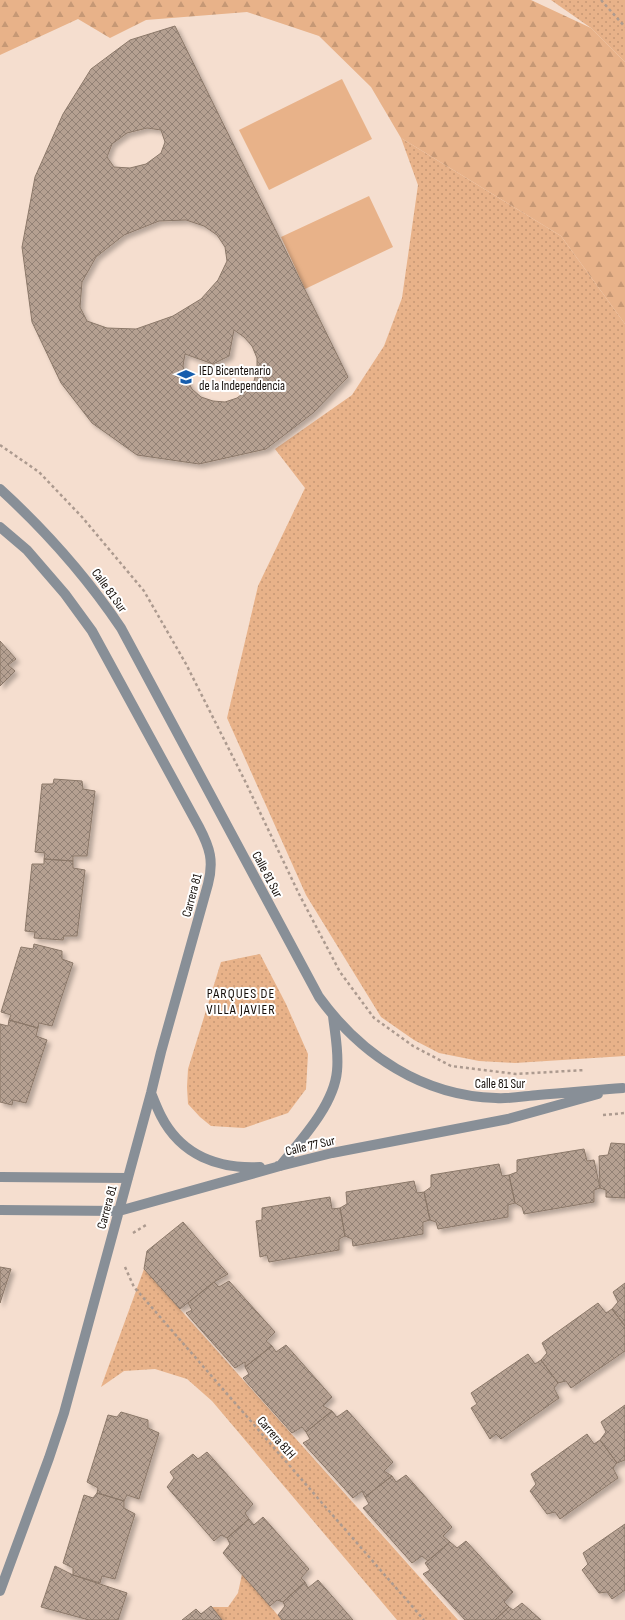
<svg xmlns="http://www.w3.org/2000/svg" width="625" height="1620" font-family="'Sofia Sans Condensed',sans-serif">
  <style>
    .grass { fill: url(#grass-dots) }
    .forest { fill: url(#forest-firs) }
    .garden { fill: #e8b289 }
    .building { fill: url(#building-cross-hatch); stroke: #8b7869; fill-rule: evenodd; filter: url(#shadow) }
    .lines { fill: none; stroke-linecap: round; stroke-linejoin: round }
    .path { stroke: #ac9a8f; stroke-width: 2.5; stroke-dasharray: 3 3; stroke-linecap: butt }
    .tertiary { stroke: #888f97; stroke-width: 10 }
    .labels { text-anchor: middle; stroke-width: 4; stroke-linejoin: round; paint-order: stroke }
    .poi-label { font-size: 13px; fill: #140d08; stroke: #fff; text-anchor: start }
    .street-label { font-size: 13px; fill: #140d08; stroke: #fff }
    .neighbourhood-label { font-size: 14px; letter-spacing: 1px; fill: #140d08; stroke: #fff }
  </style>
  <defs>
    <pattern id="grass-dots" width="8" height="8" patternUnits="userSpaceOnUse"><rect width="8" height="8" fill="#e8b289"/><path d="M2 2h.1M6 6h.1" fill="none" stroke="#c69875" stroke-width="1.8" stroke-linecap="round"/></pattern>
    <pattern id="forest-firs" width="22" height="20" patternUnits="userSpaceOnUse"><rect width="22" height="20" fill="#e8b289"/><path d="M5 1l3.5 6h-7zM16 11l3.5 6h-7z" fill="#c69875"/></pattern>
    <pattern id="building-cross-hatch" width="8" height="8" patternUnits="userSpaceOnUse"><rect width="8" height="8" fill="#b5a091"/><path d="M0 0l8 8M0 8l8-8" fill="none" stroke="#928174"/></pattern>
    <filter id="shadow"><feDropShadow dx="3.5" dy="3.5" stdDeviation="2" flood-color="#0004"/></filter>
  </defs>
  <rect width="100%" height="100%" fill="#f5decf"/>
  <path class="grass" d="M 551,0 L 625,0 L 625,62 L 591,28 Z
    M 401,138 L 561,236 L 625,324 L 625,1056 L 515,1063 L 479,1061 L 439,1053 L 414,1040 L 381,1017 L 306,895 L 227,718 L 258,586 L 305,488 L 275,449 L 352,395 L 384,346 L 402,298 L 418,185 Z
    M 260,954 L 286,1004 L 308,1054 L 306,1089 L 288,1113 L 244,1128 L 211,1126 L 200,1117 L 188,1104 L 187,1087 L 188,1069 L 221,962 Z
    M 144,1269 L 458,1620 L 397,1620 L 212,1401 L 187,1379 L 155,1369 L 124,1371 L 101,1387 Z
    M 242,1574 L 282,1620 L 222,1620 L 211,1607 L 228,1607 L 238,1593 Z"/>
  <path class="forest" d="M 0,0 L 531,0 L 591,28 L 625,62 L 625,324 L 561,236 L 401,138 L 371,87 L 319,36 L 247,12 L 146,20 L 110,38 L 78,19 L 0,55 Z"/>
  <path class="garden" d="M 342,79 L 372,139 L 269,190 L 239,130 Z
    M 369,196 L 393,247 L 305,289 L 281,237 Z"/>
  <path class="building" d="M 175,26 L 348,377 L 313,413 L 266,449 L 199,464 L 137,455 L 92,423 L 61,383 L 32,322 L 22,247 L 35,177 L 63,114 L 91,69 L 130,40 ZM 147,128 L 161,130 L 165,142 L 161,153 L 146,164 L 130,168 L 114,167 L 107,157 L 112,144 L 127,133 ZM 186,220 L 204,226 L 217,235 L 225,247 L 227,261 L 218,280 L 201,299 L 173,316 L 136,329 L 107,328 L 87,321 L 80,307 L 82,282 L 96,257 L 124,235 L 159,221 ZM 234,330 L 244,337 L 252,346 L 257,358 L 257,370 L 254,381 L 246,391 L 237,398 L 225,402 L 213,401 L 201,397 L 192,389 L 186,378 L 183,366 L 185,354 L 213,364 L 229,356 Z
    M 0,641 L 16,659 L 8,665 L 15,671 L 0,686 Z
    M 54,779 L 82,781 L 83,789 L 95,791 L 87,856 L 73,856 L 73,861 L 44,859 L 45,853 L 35,852 L 42,784 L 53,784 Z
    M 44,859 L 73,861 L 73,868 L 85,870 L 77,936 L 64,936 L 63,940 L 34,938 L 35,932 L 25,931 L 32,864 L 44,864 Z
    M 34,944 L 62,951 L 62,959 L 73,963 L 52,1026 L 39,1023 L 38,1028 L 9,1020 L 11,1015 L 1,1012 L 21,947 L 33,949 Z
    M 9,1020 L 38,1028 L 36,1036 L 47,1040 L 26,1103 L 13,1100 L 12,1105 L 0,1102 L 0,1024 L 8,1026 Z
    M 611,1143 L 625,1144 L 625,1198 L 606,1197 L 606,1190 L 600,1188 L 599,1156 L 608,1155 Z
    M 584,1149 L 587,1161 L 594,1160 L 600,1188 L 594,1190 L 594,1202 L 524,1214 L 522,1207 L 515,1203 L 509,1175 L 517,1172 L 517,1160 Z
    M 499,1164 L 502,1176 L 509,1175 L 515,1203 L 508,1205 L 508,1217 L 438,1229 L 436,1222 L 430,1220 L 424,1192 L 431,1187 L 431,1175 Z
    M 414,1181 L 417,1193 L 424,1192 L 430,1220 L 423,1222 L 423,1234 L 353,1246 L 352,1239 L 345,1236 L 340,1208 L 347,1204 L 346,1192 Z
    M 330,1197 L 332,1209 L 340,1208 L 345,1236 L 339,1239 L 339,1250 L 269,1262 L 267,1255 L 260,1257 L 256,1221 L 262,1220 L 262,1208 Z
    M 183,1222 L 228,1274 L 214,1282 L 180,1309 L 144,1269 L 147,1251 Z
    M 0,1267 L 11,1269 L 0,1303 Z
    M 229,1281 L 275,1332 L 266,1341 L 272,1346 L 245,1367 L 245,1362 L 235,1368 L 186,1313 L 192,1310 L 188,1303 L 214,1282 L 219,1287 Z
    M 625,1283 L 625,1326 L 612,1309 L 618,1302 L 613,1292 Z
    M 598,1303 L 606,1313 L 612,1309 L 625,1326 L 625,1351 L 571,1388 L 566,1381 L 558,1383 L 541,1360 L 547,1353 L 542,1343 Z
    M 286,1345 L 332,1397 L 323,1406 L 332,1411 L 306,1432 L 302,1427 L 292,1433 L 243,1378 L 249,1374 L 245,1367 L 272,1346 L 276,1352 Z
    M 528,1354 L 535,1364 L 541,1360 L 558,1383 L 554,1388 L 559,1398 L 501,1439 L 496,1434 L 490,1439 L 471,1408 L 477,1404 L 471,1393 Z
    M 625,1405 L 625,1460 L 617,1463 L 600,1440 L 606,1432 L 601,1422 Z
    M 347,1410 L 393,1462 L 384,1471 L 392,1476 L 365,1497 L 362,1491 L 353,1498 L 303,1443 L 310,1439 L 306,1432 L 332,1411 L 337,1417 Z
    M 121,1412 L 148,1420 L 148,1428 L 159,1433 L 139,1499 L 127,1495 L 124,1501 L 97,1493 L 98,1488 L 87,1482 L 108,1415 L 117,1417 Z
    M 587,1434 L 594,1444 L 600,1440 L 617,1463 L 613,1468 L 618,1478 L 560,1519 L 555,1512 L 547,1514 L 530,1491 L 536,1484 L 531,1474 Z
    M 207,1452 L 253,1504 L 245,1513 L 249,1519 L 227,1538 L 221,1535 L 214,1541 L 167,1487 L 174,1478 L 170,1472 L 193,1454 L 198,1459 Z
    M 406,1475 L 452,1527 L 443,1536 L 450,1542 L 428,1561 L 422,1556 L 412,1563 L 363,1508 L 369,1504 L 365,1497 L 392,1476 L 396,1482 Z
    M 97,1493 L 124,1501 L 124,1508 L 135,1514 L 115,1579 L 102,1576 L 100,1583 L 73,1575 L 73,1568 L 63,1563 L 84,1495 L 93,1498 Z
    M 263,1517 L 309,1569 L 301,1578 L 305,1582 L 283,1602 L 277,1600 L 270,1606 L 223,1553 L 230,1544 L 227,1538 L 249,1519 L 254,1525 Z
    M 625,1524 L 625,1590 L 612,1599 L 607,1592 L 599,1593 L 582,1570 L 588,1564 L 583,1553 Z
    M 466,1541 L 513,1592 L 504,1602 L 509,1607 L 495,1620 L 465,1620 L 423,1574 L 430,1570 L 425,1563 L 450,1542 L 457,1548 Z
    M 55,1566 L 73,1575 L 127,1593 L 118,1620 L 89,1620 L 41,1607 Z
    M 318,1580 L 353,1620 L 282,1620 L 278,1615 L 285,1606 L 283,1602 L 305,1582 L 308,1588 Z
    M 522,1603 L 541,1620 L 495,1620 L 509,1607 L 513,1610 Z
    M 211,1606 L 222,1620 L 182,1620 L 196,1609 L 201,1614 Z"/>
  <g class="lines">
    <path class="path" d="M 601,0 L 625,27
      M 0,445 L 39,472 L 82,517 L 144,591 L 186,664 L 245,781 L 299,894 L 340,972 L 374,1018 L 413,1046 L 451,1066 L 516,1074 L 585,1070
      M 603,1115 L 625,1113
      M 133,1233 L 146,1225
      M 125,1267 L 134,1287 L 424,1620"/>
    <path class="tertiary" d="M 0,489 C 46,531 86,576 121,628 L 319,997 C 361,1055 423,1096 496,1098 C 510,1099 525,1096 538,1095 C 567,1093 595,1090 623,1088
      M 0,527 L 27,550 L 65,594 L 92,631 L 199,827 C 210,848 214,861 208,884 L 161,1052 L 151,1093 L 64,1413 L 49,1458 L 0,1591
      M 151,1093 C 154,1100 157,1108 161,1116 C 181,1155 218,1169 260,1167
      M 278,1166 L 280,1166 C 301,1140 334,1105 337,1071 C 339,1052 335,1034 333,1016
      M 0,1177 L 128,1178
      M 0,1210 L 119,1211 L 280,1166 L 332,1153 L 508,1119 L 598,1094"/>
  </g>
  <defs>
    <g id="school-bare" transform="scale(1.38)"><path d="M0-5L7-2L0 1L-7-2ZM-4 1L0 2.5L4 1V4Q0 6-4 4Z" fill="#165dad" stroke="#fff" stroke-width="2.5" paint-order="stroke"/></g>
  </defs>
  <g fill-rule="evenodd">
    <use href="#school-bare" x="186" y="377"/>
  </g>
  <g class="labels">
    <g class="poi-label">
      <text x="199" y="375">IED Bicentenario<tspan x="199" dy="15">de la Independencia</tspan></text>
    </g>
    <g class="street-label">
      <text transform="translate(110 590) rotate(54)" y="5">Calle 81 Sur</text>
      <text transform="translate(268 874) rotate(62)" y="5">Calle 81 Sur</text>
      <text transform="translate(191 895) rotate(-75)" y="5">Carrera 81</text>
      <text x="500" y="1088">Calle 81 Sur</text>
      <text transform="translate(310 1145) rotate(-13)" y="5">Calle 77 Sur</text>
      <text transform="translate(106 1207) rotate(-75)" y="5">Carrera 81</text>
      <text transform="translate(277 1437) rotate(49)" y="5">Carrera 81H</text>
    </g>
    <g class="neighbourhood-label">
      <text x="241" y="998">PARQUES DE<tspan x="241" dy="16">VILLA JAVIER</tspan></text>
    </g>
  </g>
</svg>
